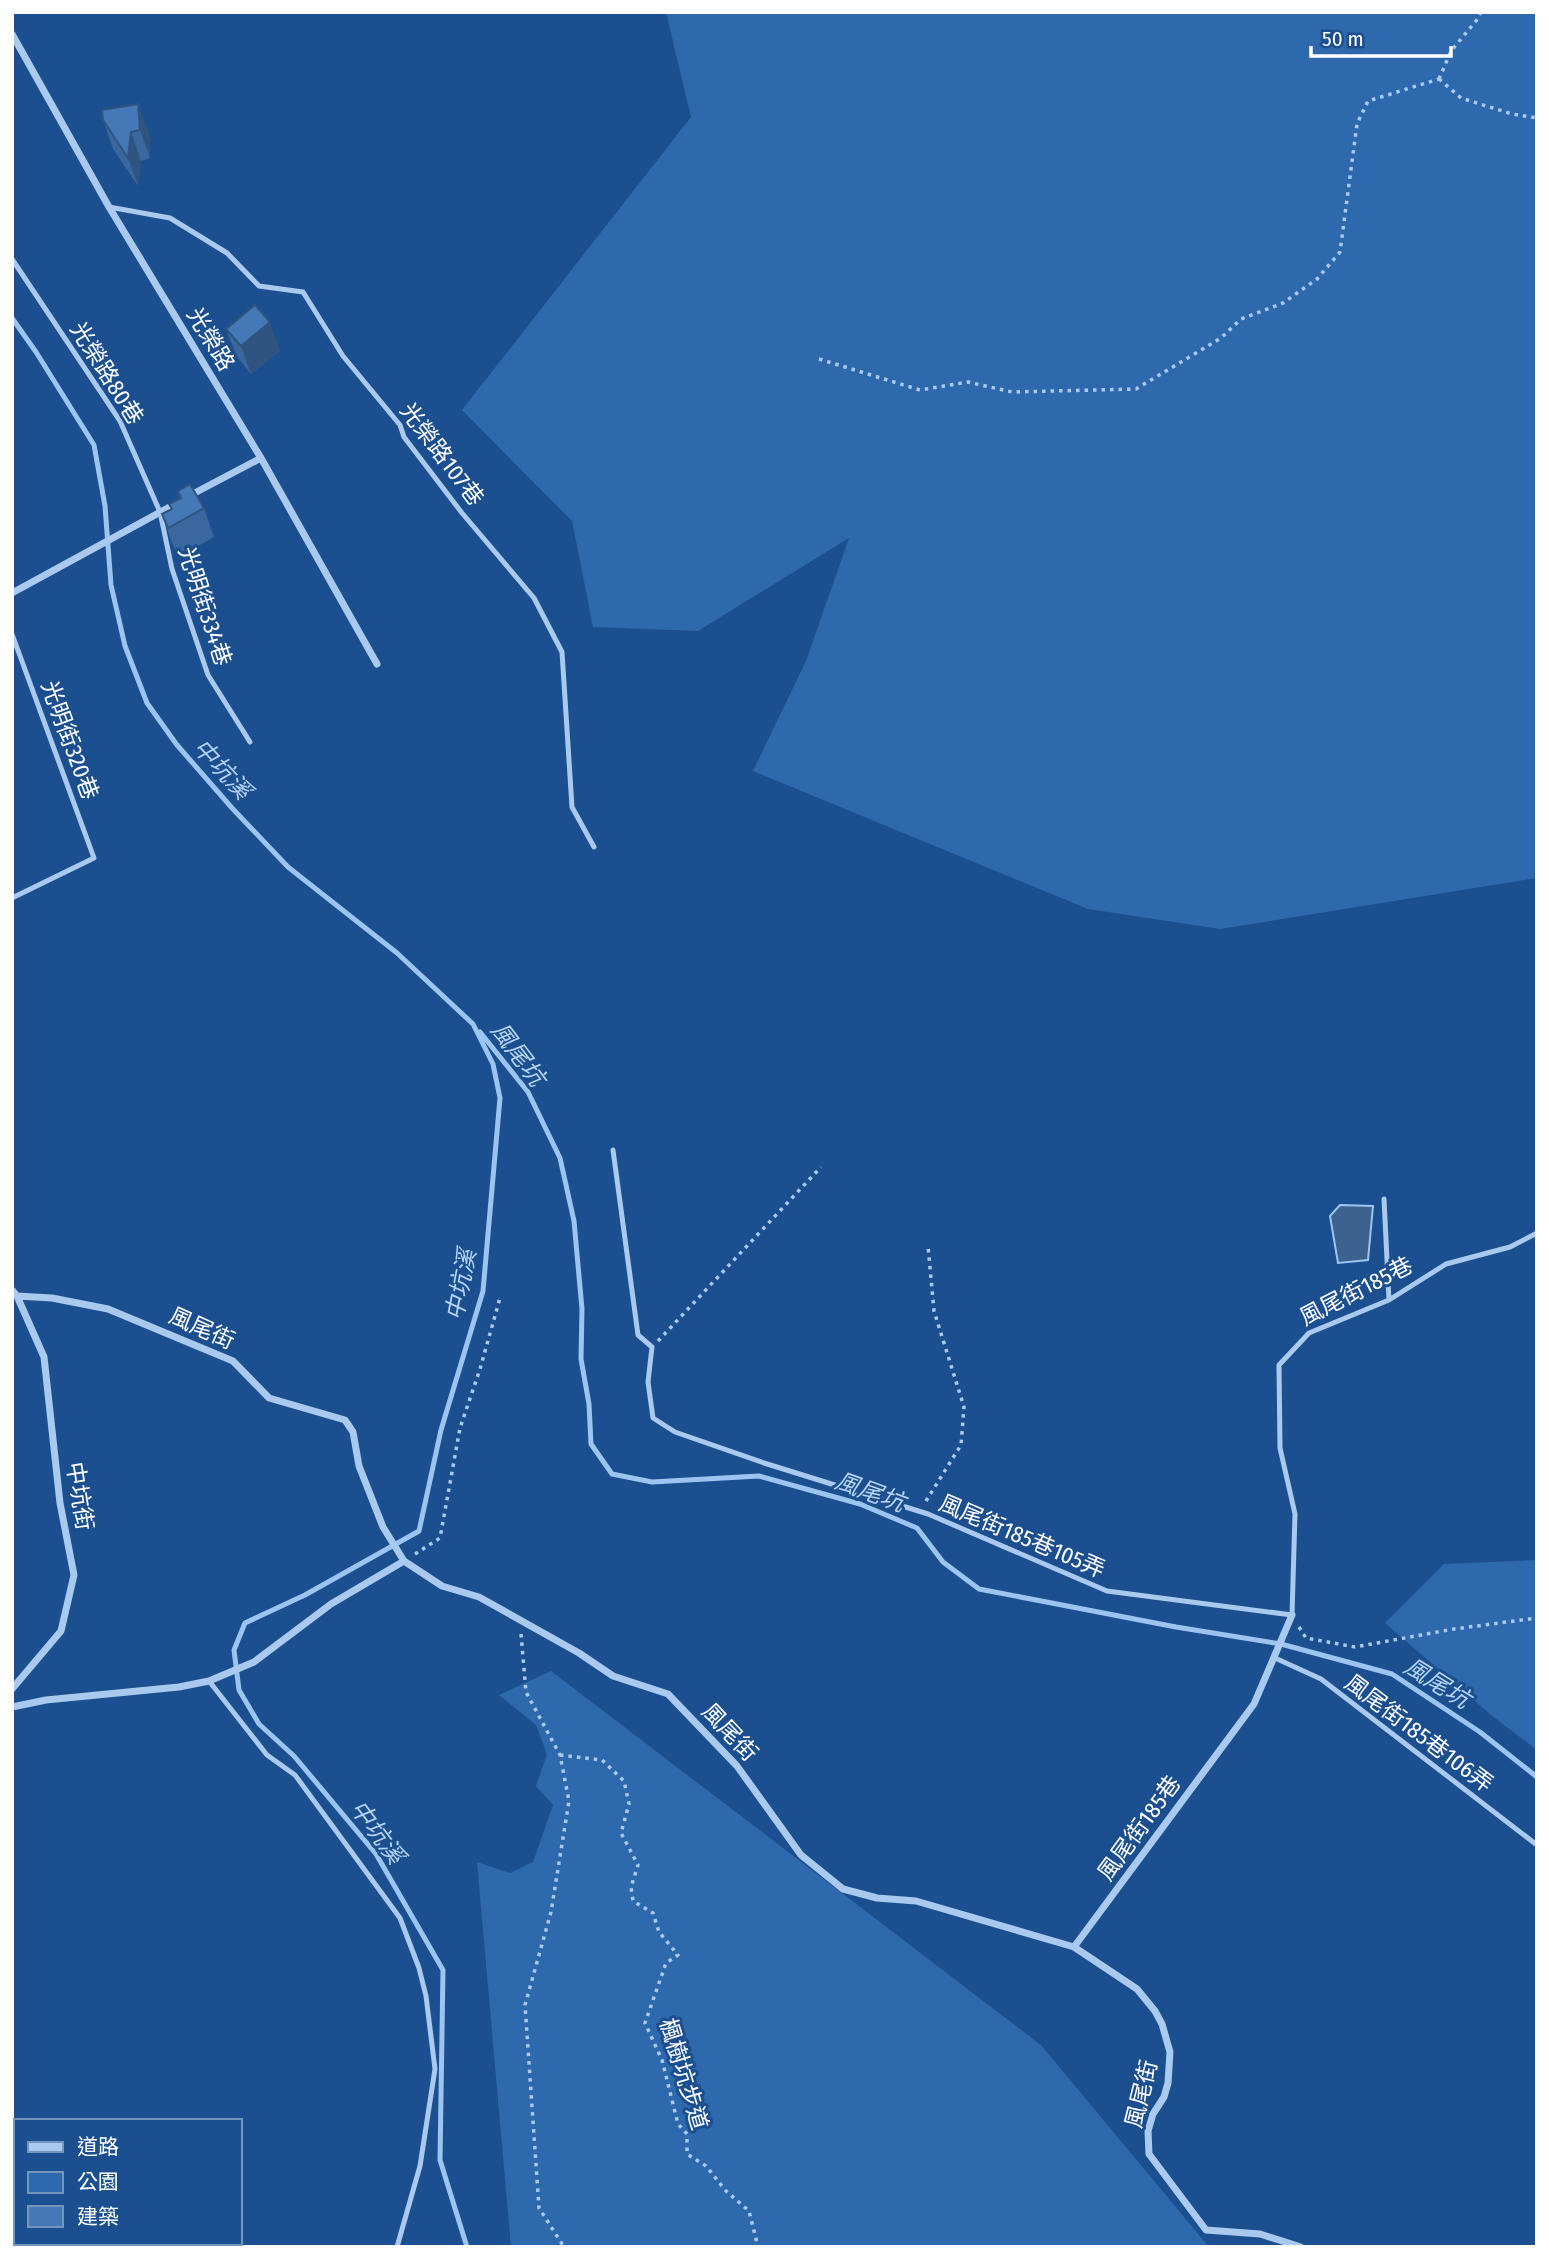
<svg xmlns="http://www.w3.org/2000/svg" width="1549" height="2259" font-family="'Fira Sans Condensed','Noto Sans TC',sans-serif">
  <style>
    .green { fill: #2e69ad }
    .water { fill: #3c6290; stroke: #9cc4f0; stroke-width: 2 }
    .lines { fill: none; stroke-linecap: round; stroke-linejoin: round }
    .stream { stroke: #9cc4f0; stroke-width: 5 }
    .path { stroke: #a9c9ee; stroke-width: 3.5; stroke-dasharray: 3.5 5; stroke-linecap: butt }
    .service { stroke: #a9c9ee; stroke-width: 5 }
    .minor { stroke: #a9c9ee; stroke-width: 7 }
    .wall { fill: #3a679d }
    .shaded-wall { fill: #305480 }
    .building { fill: #4478b7; stroke: #305480; stroke-width: 2 }
    .labels { text-anchor: middle; stroke-width: 6; stroke-linejoin: round; paint-order: stroke }
    .street-label { font-size: 23px; fill: #fff; stroke: #1b4f8f }
    .water-label { font-size: 24px; font-style: italic; fill: #b5d3f5; stroke: #1b4f8f }
  </style>
  <rect width="100%" height="100%" fill="#1b4f8f"/>
  <path class="green" d="M 666,12 L 1537,12 L 1537,878 L 1220,929 L 1088,909 L 753,771 L 806,661 L 849,538 L 698,631 L 593,627 L 572,521 L 462,410 L 691,117 Z
    M 1537,1560 L 1537,1750 L 1491,1715 L 1385,1623 L 1444,1564 Z
    M 551,1671 L 1041,2045 L 1209,2247 L 511,2247 L 477,1862 L 510,1873 L 533,1862 L 553,1805 L 536,1786 L 547,1754 L 536,1725 L 499,1695 Z"/>
  <path class="water" d="M 1340,1205 L 1373,1206 L 1368,1260 L 1338,1263 L 1330,1216 Z"/>
  <g class="lines">
    <path class="stream" d="M 12,318 L 36,352 L 94,445 L 105,506 L 111,585 L 125,646 L 147,703 L 177,745 L 232,808 L 288,867 L 397,953 L 473,1024 L 493,1064 L 500,1098 L 483,1291 L 441,1430 L 419,1531 L 305,1595 L 245,1623 L 234,1650 L 239,1690 L 259,1724 L 294,1756 L 376,1854 L 443,1970 L 440,2160 L 467,2247
      M 480,1032 L 528,1092 L 560,1158 L 574,1221 L 582,1309 L 581,1359 L 589,1404 L 591,1444 L 612,1474 L 652,1482 L 759,1476 L 860,1504 L 917,1528 L 943,1562 L 979,1589 L 1176,1627 L 1281,1644 L 1392,1674 L 1480,1732 L 1537,1777"/>
    <path class="path" d="M 1439,79 L 1461,98 L 1512,114 L 1537,118
      M 1439,79 L 1451,51 L 1476,21 L 1481,12
      M 819,359 L 920,390 L 968,382 L 1012,392 L 1136,389 L 1221,338 L 1241,319 L 1283,303 L 1317,279 L 1340,252 L 1357,124 L 1368,101 L 1439,79
      M 658,1341 L 821,1167
      M 926,1501 L 961,1445 L 964,1407 L 934,1311 L 928,1246
      M 415,1554 L 440,1538 L 460,1428 L 480,1369 L 500,1298
      M 1299,1627 L 1306,1638 L 1355,1647 L 1454,1629 L 1537,1618
      M 521,1634 L 526,1692 L 560,1755 L 569,1801 L 551,1912 L 525,2005 L 539,2208 L 564,2247
      M 560,1755 L 602,1760 L 624,1781 L 629,1804 L 621,1833 L 638,1865 L 631,1887 L 633,1901 L 653,1913 L 659,1932 L 678,1955 L 666,1963 L 645,2023 L 662,2060 L 678,2124 L 687,2134 L 687,2154 L 706,2166 L 726,2191 L 749,2211 L 758,2247"/>
    <path class="service" d="M 109,207 L 170,218 L 227,253 L 259,286 L 303,292 L 343,356 L 400,425 L 404,437 L 462,513 L 534,598 L 562,652 L 572,807 L 594,847
      M 12,259 L 120,421 L 160,512 L 172,569 L 208,675 L 250,742
      M 12,634 L 94,858 L 12,898
      M 613,1150 L 638,1335 L 652,1347 L 648,1382 L 653,1418 L 675,1432 L 764,1463 L 928,1514 L 1107,1591 L 1292,1615 L 1295,1514 L 1280,1448 L 1279,1365 L 1309,1333 L 1389,1300 L 1446,1264 L 1510,1247 L 1537,1233
      M 1384,1199 L 1389,1300
      M 1275,1658 L 1321,1679 L 1537,1845
      M 209,1681 L 267,1755 L 295,1775 L 400,1918 L 419,1968 L 426,1996 L 435,2069 L 420,2166 L 397,2247"/>
    <path class="minor" d="M 12,34 L 109,207 L 261,458 L 377,664
      M 187,497 L 261,458
      M 12,593 L 177,503
      M 12,1290 L 17,1296 L 44,1357 L 60,1503 L 74,1575 L 61,1631 L 12,1689
      M 17,1296 L 52,1298 L 108,1309 L 233,1361 L 269,1398 L 345,1420 L 353,1432 L 359,1466 L 383,1527 L 404,1561 L 442,1586 L 479,1597 L 579,1653 L 613,1676 L 668,1694 L 737,1766 L 801,1855 L 843,1889 L 877,1898 L 916,1901 L 1074,1947 L 1137,1989 L 1155,2011 L 1162,2024 L 1170,2052 L 1168,2083 L 1164,2097 L 1153,2114 L 1148,2131 L 1149,2154 L 1206,2230 L 1260,2234 L 1301,2247
      M 12,1707 L 46,1700 L 179,1687 L 209,1681 L 254,1662 L 331,1604 L 404,1561
      M 1074,1947 L 1254,1704 L 1292,1615"/>
  </g>
  <path class="wall" d="M 103,120 L 149,132 L 150,158 L 141,161 L 138,186 L 113,149 Z
    M 226,329 L 280,351 L 251,374 L 237,357 Z
    M 178,491 L 204,508 L 214,537 L 179,557 L 172,543 L 162,514 L 171,509 L 169,504 L 180,498 Z"/>
  <path class="shaded-wall" d="M 138,104 L 149,132 L 150,158 L 140,130 Z
    M 131,132 L 141,161 L 138,186 L 128,158 Z
    M 270,322 L 280,351 L 251,374 L 241,346 Z"/>
  <path class="building" d="M 138,104 L 140,130 L 131,132 L 128,158 L 103,120 L 102,110 Z
    M 255,305 L 270,322 L 241,346 L 226,329 Z
    M 190,484 L 204,508 L 168,528 L 162,514 L 172,509 L 169,504 L 181,498 L 178,491 Z"/>
  <g class="labels">
    <g class="street-label">
      <text transform="translate(211 339) rotate(59)" y="8">光榮路</text>
      <text transform="translate(107 373) rotate(58)" y="8">光榮路80巷</text>
      <text transform="translate(442 454) rotate(53)" y="8">光榮路107巷</text>
      <text transform="translate(205 606) rotate(72)" y="8">光明街334巷</text>
      <text transform="translate(70 740) rotate(70)" y="8">光明街320巷</text>
      <text transform="translate(1356 1291) rotate(-27)" y="8">風尾街185巷</text>
      <text transform="translate(202 1328) rotate(24)" y="8">風尾街</text>
      <text transform="translate(80 1496) rotate(81)" y="8">中坑街</text>
      <text transform="translate(1022 1536) rotate(23)" y="8">風尾街185巷105弄</text>
      <text transform="translate(730 1732) rotate(47)" y="8">風尾街</text>
      <text transform="translate(1419 1733) rotate(37)" y="8">風尾街185巷106弄</text>
      <text transform="translate(1139 1828) rotate(-54)" y="8">風尾街185巷</text>
      <text transform="translate(684 2074) rotate(73)" y="8">楓樹坑步道</text>
      <text transform="translate(1141 2094) rotate(-76)" y="8">風尾街</text>
    </g>
    <g class="water-label">
      <text transform="translate(222 769) rotate(47)" y="8">中坑溪</text>
      <text transform="translate(518 1054) rotate(53)" y="8">風尾坑</text>
      <text transform="translate(461 1285) rotate(-79)" y="8">中坑溪</text>
      <text transform="translate(870 1492) rotate(20)" y="8">風尾坑</text>
      <text transform="translate(1437 1683) rotate(32)" y="8">風尾坑</text>
      <text transform="translate(377 1832) rotate(53)" y="8">中坑溪</text>
    </g>
  </g>
  <rect width="1549" height="2259" fill="none" stroke="#ffffff" stroke-width="28"/>
  <rect x="14" y="2119" width="228" height="126" fill="#1b4f8f" stroke="#7695bc" stroke-width="2"/>
  <rect x="28" y="2142" width="35" height="10" fill="#a9c9ee" stroke="#7695bc" stroke-width="2"/>
  <text x="77" y="2154" font-size="21" fill="#ffffff">道路</text>
  <rect x="28" y="2172" width="35" height="21" fill="#2e69ad" stroke="#7695bc" stroke-width="2"/>
  <text x="77" y="2189" font-size="21" fill="#ffffff">公園</text>
  <rect x="28" y="2206" width="35" height="21" fill="#4478b7" stroke="#7695bc" stroke-width="2"/>
  <text x="77" y="2224" font-size="21" fill="#ffffff">建築</text>
  <path d="M1311 46v10h140v-10" fill="none" stroke="#ffffff" stroke-width="3.5"/>
  <text x="1322" y="46" font-size="21" fill="#ffffff" stroke="#1b4f8f" stroke-width="5" paint-order="stroke">50 m</text>
</svg>
